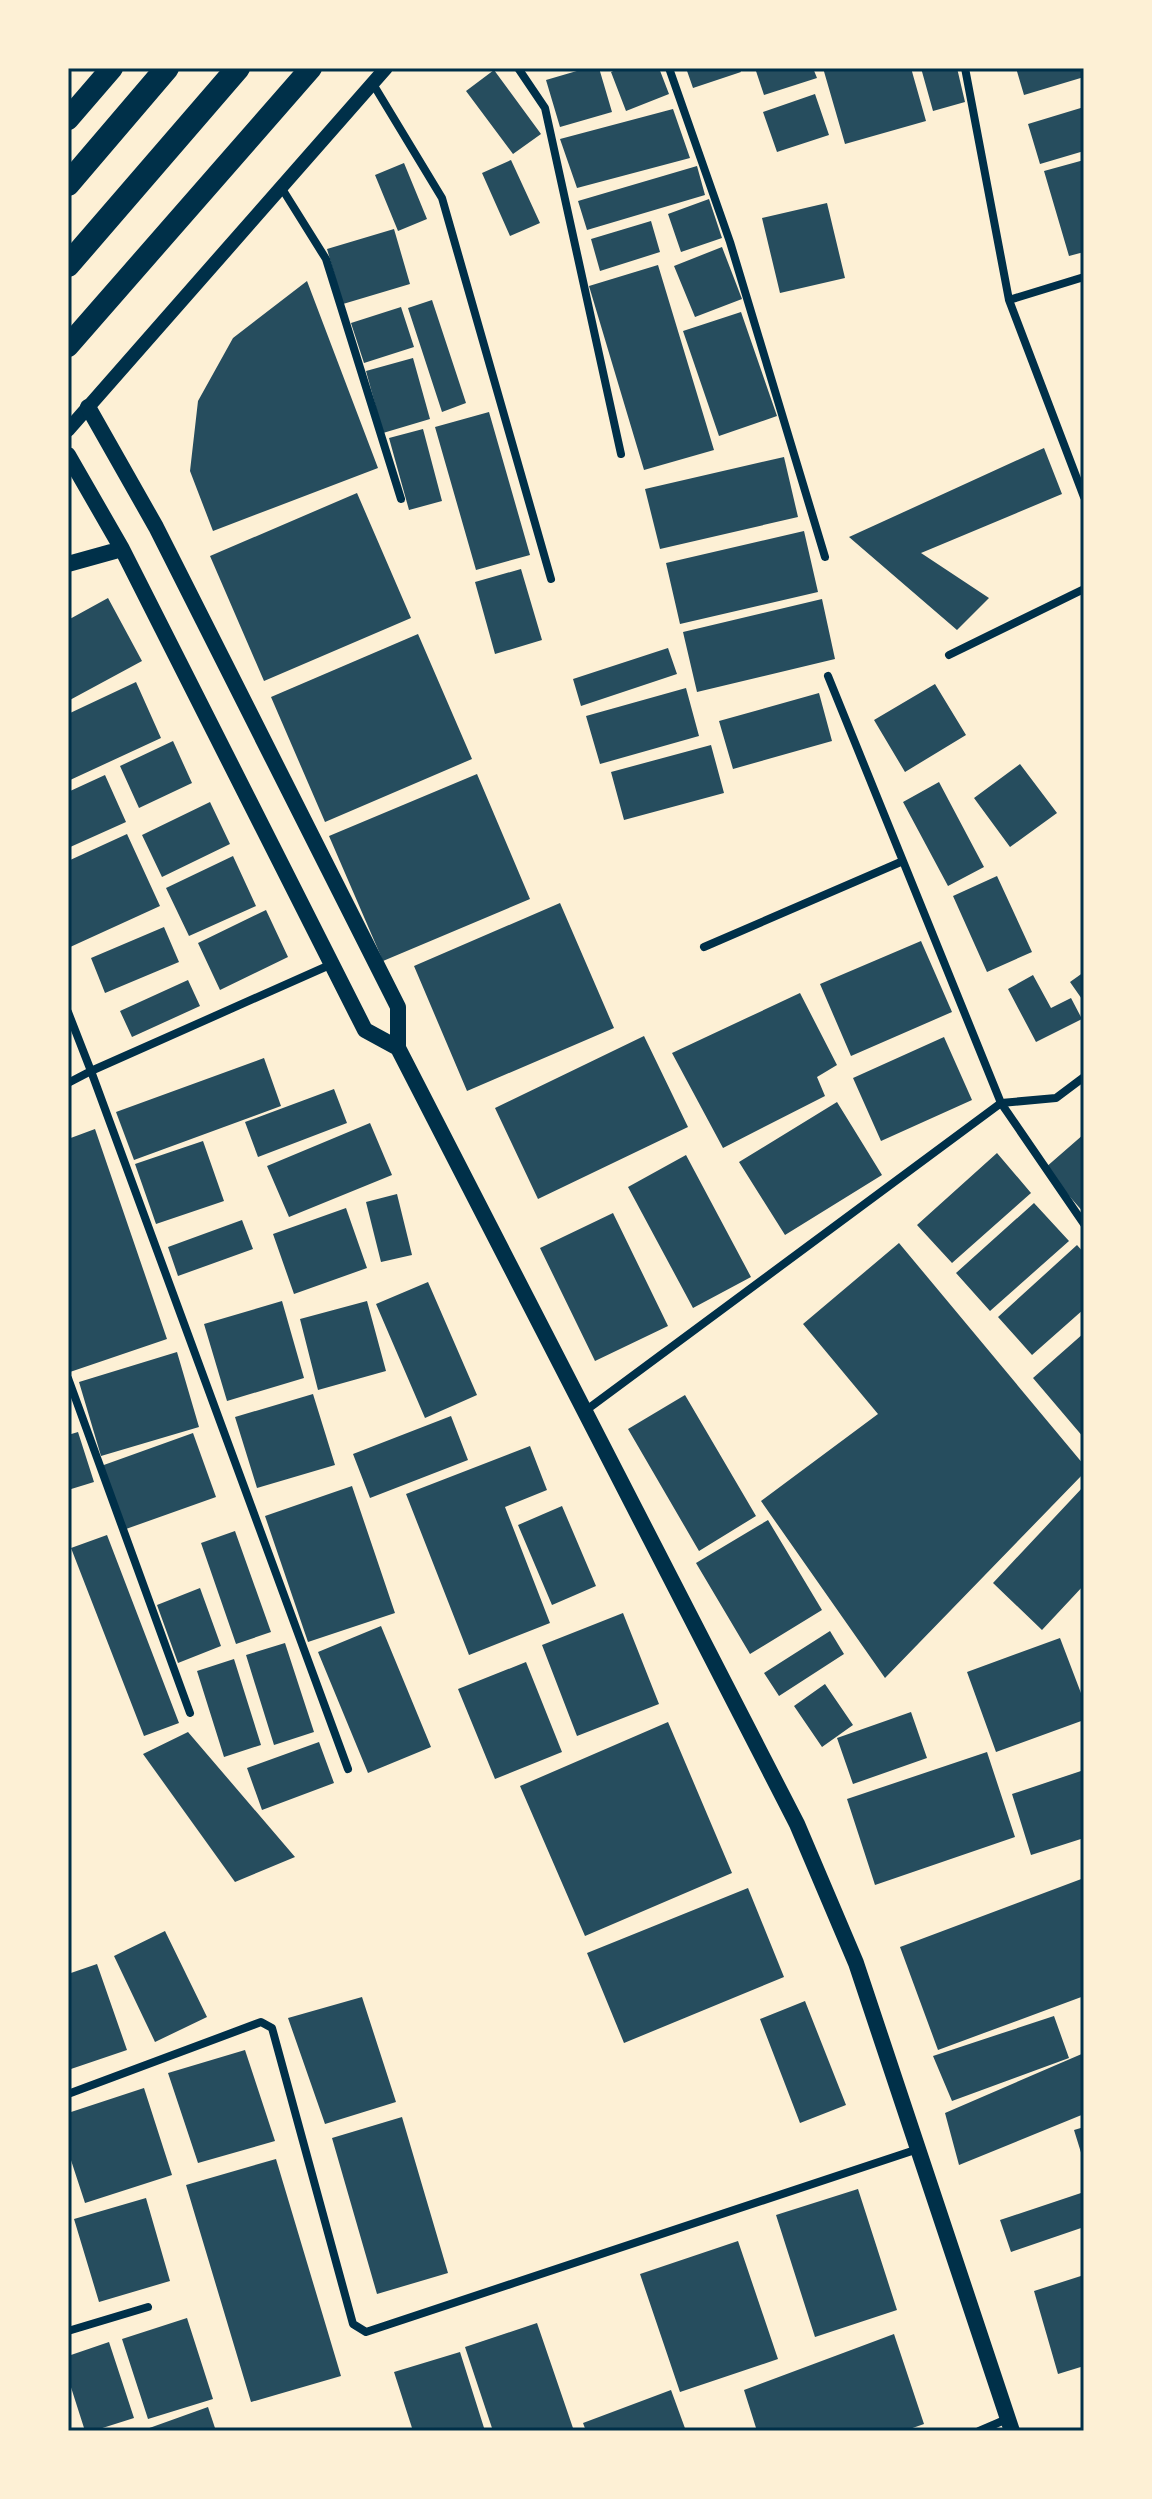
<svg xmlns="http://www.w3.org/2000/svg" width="1152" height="2499" font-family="Mulish,sans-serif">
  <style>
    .building { fill: #264d5e }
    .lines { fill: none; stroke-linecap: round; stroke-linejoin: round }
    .minor { stroke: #003049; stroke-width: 8 }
    .tertiary { stroke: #003049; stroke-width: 14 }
    .secondary { stroke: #003049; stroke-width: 16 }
    .trunk { stroke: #003049; stroke-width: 22 }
    .motorway { stroke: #003049; stroke-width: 24 }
    .neatline { fill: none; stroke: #003049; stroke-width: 3 }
  </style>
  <rect width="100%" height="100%" fill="#fdf0d5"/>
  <path class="building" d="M 587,68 L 599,68 L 612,112 L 560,127 L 546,80 Z
    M 620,68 L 659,68 L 669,94 L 626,111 L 611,72 Z
    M 686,68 L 739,68 L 741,72 L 693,88 Z
    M 755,68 L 813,68 L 817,78 L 764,95 Z
    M 823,68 L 911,68 L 926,121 L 845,144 Z
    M 921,68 L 957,68 L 965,102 L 933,111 Z
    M 1016,68 L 1084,68 L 1084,77 L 1024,95 Z
    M 494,70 L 541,134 L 513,154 L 466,91 Z
    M 815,94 L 829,135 L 777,152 L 763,112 Z
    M 1084,107 L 1084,151 L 1040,164 L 1028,124 Z
    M 673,109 L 690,158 L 577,188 L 560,139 Z
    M 511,160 L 540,223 L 510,236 L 482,173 Z
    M 1084,160 L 1084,252 L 1069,256 L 1044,171 Z
    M 404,163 L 427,219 L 398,231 L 375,175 Z
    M 697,166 L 705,195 L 587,230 L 578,201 Z
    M 709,199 L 722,238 L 681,252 L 668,214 Z
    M 827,203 L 845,278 L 780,293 L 762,218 Z
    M 651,221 L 660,252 L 600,271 L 591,239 Z
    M 394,229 L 410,284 L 343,304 L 327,249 Z
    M 722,247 L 742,299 L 695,317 L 674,266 Z
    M 658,265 L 714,450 L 644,470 L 589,286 Z
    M 307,281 L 378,468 L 213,531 L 190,471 L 198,401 L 233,338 Z
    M 432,300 L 466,403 L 442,412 L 408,308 Z
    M 401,307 L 414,347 L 364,363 L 351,323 Z
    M 741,312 L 777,416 L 719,436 L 683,331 Z
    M 413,358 L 430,419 L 383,433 L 366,371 Z
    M 489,412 L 530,555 L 476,570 L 435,427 Z
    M 423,429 L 442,501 L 409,510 L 389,438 Z
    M 1044,448 L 1062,494 L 921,553 L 989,598 L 957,630 L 849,537 Z
    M 784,457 L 798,517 L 660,549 L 645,489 Z
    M 357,493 L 411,618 L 264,681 L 210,556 Z
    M 804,531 L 818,592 L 680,624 L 666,563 Z
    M 521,569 L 542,640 L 495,654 L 475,582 Z
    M 108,598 L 142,661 L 68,701 L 68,620 Z
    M 822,599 L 835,659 L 697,692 L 683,632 Z
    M 418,634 L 472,759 L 325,822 L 271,697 Z
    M 668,648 L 677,674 L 581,706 L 573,679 Z
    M 136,682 L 161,738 L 68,781 L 68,714 Z
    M 935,684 L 966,735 L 905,772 L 874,720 Z
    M 686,688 L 699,736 L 600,764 L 586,716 Z
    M 819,693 L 832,741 L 733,769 L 719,721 Z
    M 173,741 L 192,783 L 139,808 L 120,766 Z
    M 711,745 L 724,793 L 624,820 L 611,772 Z
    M 1020,764 L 1057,813 L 1010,847 L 974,798 Z
    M 477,774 L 530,899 L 383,961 L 329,836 Z
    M 105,775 L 126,822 L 68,848 L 68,792 Z
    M 939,782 L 984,867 L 948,886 L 903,802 Z
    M 210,802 L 230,844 L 162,877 L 142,835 Z
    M 127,834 L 160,906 L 68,948 L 68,861 Z
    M 233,856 L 256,906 L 189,936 L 166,888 Z
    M 997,876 L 1032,952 L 987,972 L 953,896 Z
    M 560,903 L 614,1028 L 467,1091 L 414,966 Z
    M 266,910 L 288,957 L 220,990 L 198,943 Z
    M 164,927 L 179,962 L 105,993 L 91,958 Z
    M 921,941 L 952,1012 L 851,1056 L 820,984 Z
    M 1084,972 L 1084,1002 L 1070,982 Z
    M 1033,975 L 1051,1008 L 1071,998 L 1082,1019 L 1036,1042 L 1008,989 Z
    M 188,980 L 200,1006 L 132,1037 L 120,1011 Z
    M 800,993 L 837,1065 L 817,1077 L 825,1096 L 723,1148 L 672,1053 Z
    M 644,1036 L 688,1127 L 538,1199 L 495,1108 Z
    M 944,1037 L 972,1100 L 881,1141 L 853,1078 Z
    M 264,1058 L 281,1106 L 134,1160 L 116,1112 Z
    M 334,1089 L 347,1123 L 258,1157 L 245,1122 Z
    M 837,1102 L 882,1175 L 785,1235 L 739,1162 Z
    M 370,1123 L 392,1175 L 289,1217 L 267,1166 Z
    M 95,1129 L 167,1339 L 70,1372 L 68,1365 L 68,1139 Z
    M 1084,1134 L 1084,1213 L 1045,1168 Z
    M 203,1141 L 224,1201 L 156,1224 L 135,1164 Z
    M 997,1153 L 1031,1193 L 952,1263 L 917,1225 Z
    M 686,1155 L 751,1277 L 693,1308 L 628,1187 Z
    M 397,1194 L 412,1255 L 381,1262 L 366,1202 Z
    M 1034,1203 L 1069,1241 L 990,1311 L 956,1273 Z
    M 346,1208 L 367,1268 L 294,1294 L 273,1234 Z
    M 613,1213 L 668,1326 L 595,1361 L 540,1248 Z
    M 242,1220 L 253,1249 L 178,1276 L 168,1247 Z
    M 899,1243 L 1084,1465 L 1084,1473 L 885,1678 L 761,1501 L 878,1414 L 803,1324 Z
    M 1077,1245 L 1084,1253 L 1084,1309 L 1032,1355 L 998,1317 Z
    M 428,1282 L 477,1395 L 425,1418 L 376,1304 Z
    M 282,1301 L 304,1378 L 227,1401 L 204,1324 Z
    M 367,1301 L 386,1371 L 318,1390 L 300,1319 Z
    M 1084,1333 L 1084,1438 L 1033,1378 Z
    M 177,1352 L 199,1427 L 101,1456 L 79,1382 Z
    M 313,1394 L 335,1465 L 257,1488 L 235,1417 Z
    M 685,1395 L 756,1516 L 699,1551 L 628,1429 Z
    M 451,1416 L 468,1460 L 370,1498 L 353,1454 Z
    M 78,1432 L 94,1482 L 68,1490 L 68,1435 Z
    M 193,1433 L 216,1497 L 126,1529 L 101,1466 Z
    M 530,1446 L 547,1490 L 505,1507 L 550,1623 L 469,1655 L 406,1494 Z
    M 352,1486 L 395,1613 L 308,1642 L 265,1516 Z
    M 1084,1486 L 1084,1585 L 1042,1630 L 993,1583 Z
    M 562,1506 L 596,1586 L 552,1605 L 518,1525 Z
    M 768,1520 L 822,1610 L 750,1654 L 696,1563 Z
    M 235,1531 L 271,1632 L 236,1644 L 201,1543 Z
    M 107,1535 L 179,1723 L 144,1736 L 71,1548 Z
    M 200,1588 L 221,1646 L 178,1663 L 157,1605 Z
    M 623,1613 L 659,1704 L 577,1736 L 542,1645 Z
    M 381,1626 L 431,1747 L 368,1773 L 318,1652 Z
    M 830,1631 L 844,1654 L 779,1696 L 764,1673 Z
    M 1060,1638 L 1084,1701 L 1084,1720 L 996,1752 L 967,1672 Z
    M 285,1643 L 314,1732 L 274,1745 L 246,1655 Z
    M 234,1659 L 261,1745 L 224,1757 L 197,1671 Z
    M 526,1662 L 562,1752 L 495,1779 L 458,1689 Z
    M 825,1684 L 853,1725 L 822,1747 L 794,1706 Z
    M 911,1712 L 927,1758 L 853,1784 L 837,1738 Z
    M 668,1722 L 732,1873 L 585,1936 L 520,1786 Z
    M 188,1732 L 295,1857 L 235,1882 L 143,1754 Z
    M 319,1742 L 334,1783 L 262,1810 L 247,1768 Z
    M 987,1752 L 1015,1837 L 875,1885 L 847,1799 Z
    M 1084,1770 L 1084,1838 L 1031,1855 L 1012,1794 Z
    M 1084,1878 L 1084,1996 L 938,2050 L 900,1947 Z
    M 748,1888 L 784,1977 L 624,2043 L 587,1953 Z
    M 165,1931 L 207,2017 L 155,2042 L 114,1956 Z
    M 97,1964 L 127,2050 L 68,2070 L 68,1974 Z
    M 362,1997 L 396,2102 L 325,2124 L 288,2018 Z
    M 805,2001 L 846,2105 L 800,2123 L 760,2019 Z
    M 1054,2016 L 1069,2058 L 952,2101 L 933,2056 Z
    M 245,2050 L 275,2141 L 198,2163 L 168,2073 Z
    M 1084,2053 L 1084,2114 L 959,2165 L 945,2113 Z
    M 144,2088 L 172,2175 L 85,2203 L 68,2151 L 68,2113 Z
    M 402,2117 L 448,2273 L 377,2294 L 332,2138 Z
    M 1084,2127 L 1084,2159 L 1083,2159 L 1074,2130 Z
    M 276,2159 L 341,2376 L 251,2402 L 186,2185 Z
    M 858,2189 L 897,2310 L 815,2337 L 776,2215 Z
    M 1084,2192 L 1084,2227 L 1011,2252 L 1000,2220 Z
    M 146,2198 L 170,2281 L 99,2302 L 74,2219 Z
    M 738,2241 L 778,2359 L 680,2392 L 640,2274 Z
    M 1084,2275 L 1084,2366 L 1058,2374 L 1034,2291 Z
    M 187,2318 L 213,2399 L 148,2419 L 122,2339 Z
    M 537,2323 L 574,2431 L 493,2431 L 465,2347 Z
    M 894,2334 L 924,2424 L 904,2431 L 757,2431 L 744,2390 Z
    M 109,2342 L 134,2418 L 93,2431 L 85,2431 L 68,2378 L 68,2356 Z
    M 460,2352 L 485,2431 L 413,2431 L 394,2372 Z
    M 671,2390 L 686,2431 L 586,2431 L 583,2423 Z
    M 208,2407 L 216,2431 L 141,2431 Z"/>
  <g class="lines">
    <path class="minor" d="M 518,68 L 545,108 L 621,454
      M 669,68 L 730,242 L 825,557
      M 965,68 L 1009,300 L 1084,277
      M 373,84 L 442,198 L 551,579
      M 281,187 L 326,259 L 401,499
      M 1009,300 L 1084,497
      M 949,655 L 1084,589
      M 828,676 L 1001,1103 L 1084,1224
      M 704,947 L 903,861
      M 68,1012 L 91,1071 L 332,964
      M 68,1083 L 91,1071 L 348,1769
      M 68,1378 L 190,1713
      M 585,1411 L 1001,1103 L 1056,1098 L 1084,1077
      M 68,2094 L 261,2022 L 272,2028 L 353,2324 L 366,2332 L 918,2149
      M 68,2331 L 148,2307
      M 979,2431 L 1007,2419"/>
    <path class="tertiary" d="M 68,430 L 386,68"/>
    <path class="secondary" d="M 88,407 L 156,527 L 398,1007 L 398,1048 L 797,1824 L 856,1963 L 1012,2431
      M 68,455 L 122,549 L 365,1030 L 398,1048
      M 68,564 L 122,549"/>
    <path class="trunk" d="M 68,119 L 112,68
      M 68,346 L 311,68"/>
    <path class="motorway" d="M 68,184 L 167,68
      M 68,265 L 238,68"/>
  </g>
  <rect width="1152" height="2499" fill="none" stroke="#fdf0d5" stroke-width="140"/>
  <rect x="70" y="70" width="1012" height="2359" class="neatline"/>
</svg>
